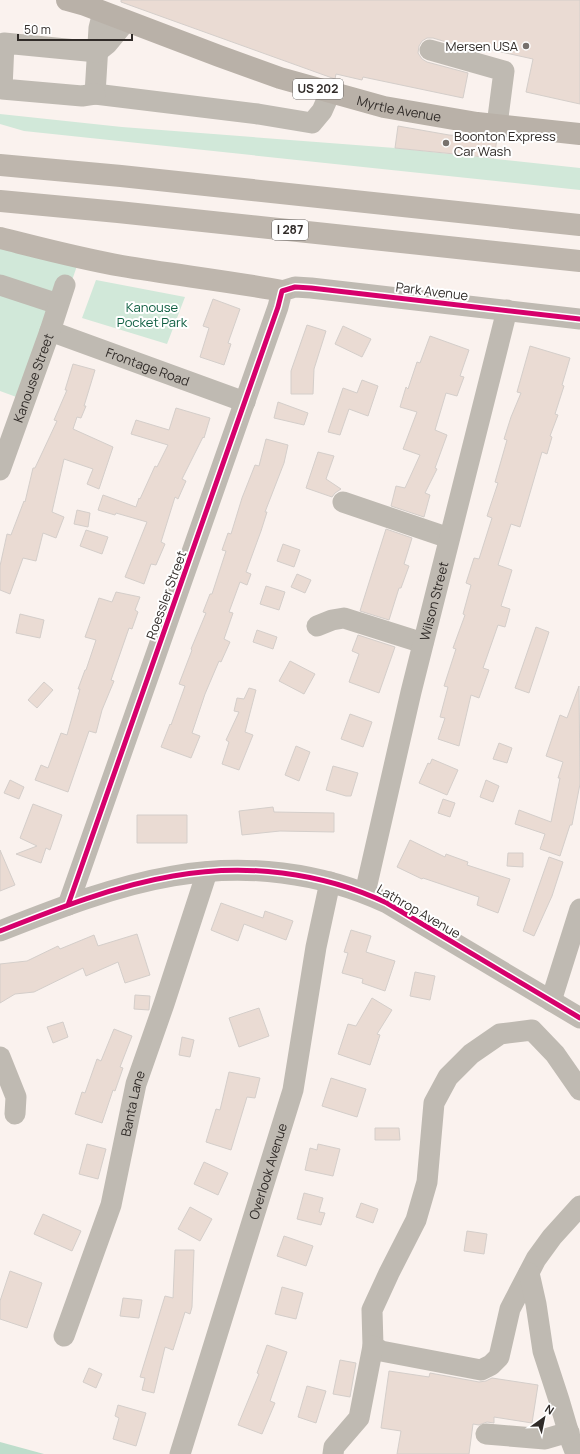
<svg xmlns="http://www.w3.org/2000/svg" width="580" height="1454" font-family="Manrope,sans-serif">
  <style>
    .green { fill: #d1e8d9 }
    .forest { fill: #beddcb }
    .building { fill: #eadbd3; stroke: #d4ceca }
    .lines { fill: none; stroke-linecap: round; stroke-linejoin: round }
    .minor { stroke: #bfbab2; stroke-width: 21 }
    .major { stroke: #b9b1a8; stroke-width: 22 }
    .highway { stroke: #beb6ad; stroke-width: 22 }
    .cycleway-casing { stroke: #fff; stroke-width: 8 }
    .cycleway { stroke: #d6006c; stroke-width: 5 }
    .poi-dot { fill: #77716d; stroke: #fff; stroke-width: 1.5 }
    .labels { text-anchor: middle; stroke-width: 4; stroke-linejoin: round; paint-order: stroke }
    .shield { fill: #fff; stroke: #6e6b68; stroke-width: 1 }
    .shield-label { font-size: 12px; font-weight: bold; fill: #302b28 }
    .poi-label { font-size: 13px; fill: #302b28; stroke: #fff; text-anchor: end }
    .street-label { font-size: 13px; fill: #302b28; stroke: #fff }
    .park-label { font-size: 13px; fill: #0d5d40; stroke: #fff }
  </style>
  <rect width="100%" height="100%" fill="#faf2ee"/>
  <path class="green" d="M 0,114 L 122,127 L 395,148 L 580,168 L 580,190 L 24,131 L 0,124 Z
    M 0,247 L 78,263 L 30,402 L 0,391 Z
    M 96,280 L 185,297 L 167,344 L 82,318 Z"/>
  <path class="forest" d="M 0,1442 L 44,1454 L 0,1454 Z"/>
  <path class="building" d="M 121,0 L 580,0 L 580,104 L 526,92 L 533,59 L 474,46 L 473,50 L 433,38 L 427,38 L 422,41 L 419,46 L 418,53 L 422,59 L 427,62 L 468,73 L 463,98 L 363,77 L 362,80 L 336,74 L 335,79 L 121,2 Z
    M 398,126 L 449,135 L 497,139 L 494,158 L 395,148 Z
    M 213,299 L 240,309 L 228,343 L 231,344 L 224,365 L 200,357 L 209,328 L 203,326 Z
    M 307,325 L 326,331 L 314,369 L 313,394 L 291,394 L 291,371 Z
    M 343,326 L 371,339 L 362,357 L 335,344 Z
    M 430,336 L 469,350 L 460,376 L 464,377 L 457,396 L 446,393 L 435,430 L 447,435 L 435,468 L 437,469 L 425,493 L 430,495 L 424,517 L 391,506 L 396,486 L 405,488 L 420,455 L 403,449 L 417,412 L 400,407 L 406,387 L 408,389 L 417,362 L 420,363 Z
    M 530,346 L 570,358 L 562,385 L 564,386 L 555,414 L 558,415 L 550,436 L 552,437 L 547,454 L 542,452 L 520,527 L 511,524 L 498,565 L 512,570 L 501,606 L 510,609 L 505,627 L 498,625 L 483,668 L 489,670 L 479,698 L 471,695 L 459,746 L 438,739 L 445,718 L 440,717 L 448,687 L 444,686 L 456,649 L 453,648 L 465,615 L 463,614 L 471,585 L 466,583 L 474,558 L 479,559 L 492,518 L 487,516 L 498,483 L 495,482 L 507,440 L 504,439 L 511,417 L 521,393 L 517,392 Z
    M 73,364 L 95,370 L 84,406 L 86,406 L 81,418 L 77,417 L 73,429 L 113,447 L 99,489 L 87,484 L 93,469 L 64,459 L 52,512 L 64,517 L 56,538 L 43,533 L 36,561 L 23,558 L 10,594 L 0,590 L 0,566 L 7,534 L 11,535 L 24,501 L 25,502 L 33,468 L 35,468 L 57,421 L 54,420 L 67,390 L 65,390 Z
    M 362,380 L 378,386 L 368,416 L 349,409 L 340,435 L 328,432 L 343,388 L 357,393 Z
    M 278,402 L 308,413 L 304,425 L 274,418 Z
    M 176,408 L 210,418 L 204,438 L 203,437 L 182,479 L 186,481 L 178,499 L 175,497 L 161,542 L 165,544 L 156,565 L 151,564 L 144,584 L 125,577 L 147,522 L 116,513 L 115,515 L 98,510 L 103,495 L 136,507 L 139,498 L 140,499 L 155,466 L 157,467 L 168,445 L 131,434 L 136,420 L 169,430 Z
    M 266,439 L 288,445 L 284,463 L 265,512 L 267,512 L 261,531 L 246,572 L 251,574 L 247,585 L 240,582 L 229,612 L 233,613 L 224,639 L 230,642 L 221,662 L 219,661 L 205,694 L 192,733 L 200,736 L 191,758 L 161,747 L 170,724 L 171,725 L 185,686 L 179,684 L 192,650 L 191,649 L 206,613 L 203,612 L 210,594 L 212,594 L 226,551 L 222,550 L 228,533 L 231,534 L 242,498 L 255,465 L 259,466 Z
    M 318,452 L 334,456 L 326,479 L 341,489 L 335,493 L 332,497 L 306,488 Z
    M 77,510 L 90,513 L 88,527 L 74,524 Z
    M 386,529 L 412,538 L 404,564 L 409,566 L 401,588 L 399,588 L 389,620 L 360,611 Z
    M 86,530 L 108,537 L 102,554 L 80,546 Z
    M 283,544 L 300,550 L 294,567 L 277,561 Z
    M 297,574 L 311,580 L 305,593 L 291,587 Z
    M 266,586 L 285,592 L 279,610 L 260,604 Z
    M 116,592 L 140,597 L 135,610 L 138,612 L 132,629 L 129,628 L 111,680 L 114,681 L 102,710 L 96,733 L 89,731 L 68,792 L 35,780 L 41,765 L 48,768 L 61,733 L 67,735 L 80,689 L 78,689 L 85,670 L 86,670 L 96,640 L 85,637 L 99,598 L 112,602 Z
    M 20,614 L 44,620 L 40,638 L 16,633 Z
    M 536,627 L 549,632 L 529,693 L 515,688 Z
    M 257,630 L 277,637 L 273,649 L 253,642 Z
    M 358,635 L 395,647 L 379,693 L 349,682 L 359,654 L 352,651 Z
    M 290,661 L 315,674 L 304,694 L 279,681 Z
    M 44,682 L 53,690 L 37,708 L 28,700 Z
    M 579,686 L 580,784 L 572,825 L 570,825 L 560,856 L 540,849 L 545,834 L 515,824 L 519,810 L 551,822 L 560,778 L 558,778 L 563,762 L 546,756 L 560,715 L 567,718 Z
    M 249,688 L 256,690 L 245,732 L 253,735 L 239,770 L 222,764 L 229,742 L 226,740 L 239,712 L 234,711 L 237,698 L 244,699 Z
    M 350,714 L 372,722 L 363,747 L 341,739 Z
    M 499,743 L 512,748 L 507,763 L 493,759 Z
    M 296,746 L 310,752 L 299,781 L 285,775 Z
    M 432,759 L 458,770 L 447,795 L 419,783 L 428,763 L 430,764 Z
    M 333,766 L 358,773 L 351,796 L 346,796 L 326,790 Z
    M 10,780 L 24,787 L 19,799 L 4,793 Z
    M 486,780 L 499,786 L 493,802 L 480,797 Z
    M 443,799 L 455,803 L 450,817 L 438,813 Z
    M 33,804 L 62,815 L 50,850 L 46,848 L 41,863 L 16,854 L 37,846 L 20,838 Z
    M 273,807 L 274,812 L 334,813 L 334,832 L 280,831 L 242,835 L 239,811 Z
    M 137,815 L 187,815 L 187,843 L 137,843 Z
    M 410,840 L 445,857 L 446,854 L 468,862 L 467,865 L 510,879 L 498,913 L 477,905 L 479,897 L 423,878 L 422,879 L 397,867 Z
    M 0,850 L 15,885 L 0,891 Z
    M 508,853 L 523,853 L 523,867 L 507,866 Z
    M 549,857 L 563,862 L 552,896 L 534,936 L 523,931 Z
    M 221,903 L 263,918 L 265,911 L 293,921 L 286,940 L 244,924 L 238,941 L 211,930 Z
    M 351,930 L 371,936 L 366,952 L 395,961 L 385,991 L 362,983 L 363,979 L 342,973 L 348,953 L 344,952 Z
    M 137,934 L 150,975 L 125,983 L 118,962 L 86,976 L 83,968 L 34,992 L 15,994 L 0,1003 L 0,964 L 27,961 L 58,946 L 60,949 L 94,935 L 98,946 Z
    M 415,972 L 435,976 L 430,1000 L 410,996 Z
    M 135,995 L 150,996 L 149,1010 L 134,1009 Z
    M 372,998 L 392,1010 L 377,1034 L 380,1035 L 370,1065 L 338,1054 L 348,1024 L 356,1026 Z
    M 259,1008 L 269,1036 L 239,1047 L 229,1018 Z
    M 63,1022 L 68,1037 L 53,1043 L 47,1027 Z
    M 114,1029 L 132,1036 L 120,1067 L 123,1068 L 115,1091 L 113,1090 L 102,1123 L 75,1114 L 82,1092 L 85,1093 L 97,1059 L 101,1061 Z
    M 182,1037 L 194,1040 L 190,1057 L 179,1055 Z
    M 229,1072 L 260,1078 L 255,1098 L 247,1097 L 231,1150 L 206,1142 L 216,1109 L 220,1110 Z
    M 331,1078 L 366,1089 L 357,1117 L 322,1106 Z
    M 375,1128 L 399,1128 L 400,1140 L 375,1140 Z
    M 87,1144 L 106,1149 L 98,1179 L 79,1174 Z
    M 318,1144 L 340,1149 L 333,1176 L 305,1170 L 310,1148 L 317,1150 Z
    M 204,1162 L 228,1173 L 218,1195 L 194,1184 Z
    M 304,1193 L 323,1198 L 319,1212 L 325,1213 L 321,1225 L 297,1219 Z
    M 361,1203 L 378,1209 L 373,1223 L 356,1217 Z
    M 190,1207 L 212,1219 L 200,1241 L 178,1229 Z
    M 43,1214 L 81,1231 L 72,1251 L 34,1234 Z
    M 467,1231 L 487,1234 L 484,1254 L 464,1251 Z
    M 284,1236 L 313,1246 L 306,1266 L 277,1256 Z
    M 175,1250 L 194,1250 L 192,1307 L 190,1314 L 185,1312 L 173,1350 L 165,1347 L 154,1393 L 142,1390 L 145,1378 L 140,1377 L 165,1296 L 173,1298 Z
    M 10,1271 L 42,1283 L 27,1328 L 0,1319 L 0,1301 Z
    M 282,1287 L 303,1293 L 296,1319 L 275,1314 Z
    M 123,1298 L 142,1300 L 139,1318 L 120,1316 Z
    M 267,1345 L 287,1352 L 270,1401 L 275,1403 L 262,1434 L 238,1425 L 259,1374 L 257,1373 Z
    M 340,1360 L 356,1363 L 350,1397 L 333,1394 Z
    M 89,1368 L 102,1374 L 96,1388 L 83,1382 Z
    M 389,1371 L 429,1377 L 430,1373 L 479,1382 L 486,1381 L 492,1378 L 538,1385 L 532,1423 L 494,1417 L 494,1423 L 487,1422 L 479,1425 L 473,1424 L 469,1454 L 397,1454 L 401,1431 L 381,1428 Z
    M 307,1386 L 326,1391 L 316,1423 L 298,1417 Z
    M 118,1405 L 146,1413 L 136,1446 L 113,1439 L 119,1418 L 115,1416 Z"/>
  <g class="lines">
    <g class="minor">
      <path d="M 103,12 L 99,28 L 95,94 L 258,114 L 312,123 L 322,111 L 330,93"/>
      <path d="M 430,50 L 504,71 L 497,125"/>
      <path d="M 95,94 L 82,96 L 2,89 L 4,43 L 97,52 L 107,44 L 126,21"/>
      <path d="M 0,285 L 58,304"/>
      <path id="s1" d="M 50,331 L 245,402"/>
      <path id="s2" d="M 0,470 L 50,331 L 65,285"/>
      <path d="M 343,502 L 449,538"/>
      <path d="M 317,626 L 332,620 L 344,618 L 423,643"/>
      <path id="s3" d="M 365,893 L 411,692 L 507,310"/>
      <path d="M 68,905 L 278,307 L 282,291 L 295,287 L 311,288 L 580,319"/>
      <path d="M 0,931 C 56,909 114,886 173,876 C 245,863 321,872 387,903 L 580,1018"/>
      <path d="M 551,1001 L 580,909"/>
      <path d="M 0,1057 L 16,1097 L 15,1114"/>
      <path d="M 580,1090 L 555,1054 L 532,1030 L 500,1034 L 471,1054 L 448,1077 L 434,1103 L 427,1182 L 416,1220 L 389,1273 L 372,1310 L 373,1346 L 381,1351 L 481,1370 L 491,1365 L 499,1357 L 510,1309 L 536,1259 L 552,1237 L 580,1206"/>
      <path d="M 529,1273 L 536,1304 L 543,1351 L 559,1400 L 571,1441 L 576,1454"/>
      <path id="s4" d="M 64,1336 L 111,1205 L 136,1084 L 164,1004 L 207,872"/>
      <path d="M 486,1434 L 545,1439 L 569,1432"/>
      <path id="s5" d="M 180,1454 L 293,1090 L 316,947 L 330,882"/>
      <path d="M 333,1454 L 334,1447 L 359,1418 L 373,1346"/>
    </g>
    <path class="major" id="s6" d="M 67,0 L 85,5 L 219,56 L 280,78 L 384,107 L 477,123 L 580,134"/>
    <path class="highway" d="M 0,165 L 121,176 L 580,225
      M 0,201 L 118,212 L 580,261
      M 0,238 C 40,248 81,259 122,266 C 175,275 229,281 282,291"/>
    <g class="cycleway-casing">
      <path id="cycleway" d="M 68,905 L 278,307 L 282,291 L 295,287 L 311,288 L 580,319
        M 0,931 C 56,909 114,886 173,876 C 245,863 321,872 387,903 L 580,1018"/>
    </g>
    <use href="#cycleway" class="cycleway"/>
  </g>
  <g class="poi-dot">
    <circle cx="526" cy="46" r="4"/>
    <circle cx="446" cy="143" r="4"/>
  </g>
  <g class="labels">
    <g class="shield">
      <rect x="293" y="79" width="50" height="20" rx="3"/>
      <rect x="272" y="220" width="36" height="20" rx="3"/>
    </g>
    <g class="shield-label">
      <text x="318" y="93">US 202</text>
      <text x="290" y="234">I 287</text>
    </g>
    <g class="poi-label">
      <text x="518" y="51">Mersen USA</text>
      <text x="454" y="141" text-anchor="start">Boonton Express<tspan x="454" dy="15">Car Wash</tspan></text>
    </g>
    <g class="street-label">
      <text dy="5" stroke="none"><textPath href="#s6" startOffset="350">Myrtle Avenue</textPath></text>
      <text transform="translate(432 291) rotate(7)" y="5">Park Avenue</text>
      <text dy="5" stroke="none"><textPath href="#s1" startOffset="104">Frontage Road</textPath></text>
      <text dy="5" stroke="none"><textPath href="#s2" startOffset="98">Kanouse Street</textPath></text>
      <text transform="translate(166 595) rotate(-70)" y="5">Roessler Street</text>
      <text dy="5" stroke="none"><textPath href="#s3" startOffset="300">Wilson Street</textPath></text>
      <text transform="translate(419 911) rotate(30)" y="5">Lathrop Avenue</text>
      <text dy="5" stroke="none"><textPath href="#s4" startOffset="243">Banta Lane</textPath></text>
      <text dy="5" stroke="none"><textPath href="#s5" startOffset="296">Overlook Avenue</textPath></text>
    </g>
    <g class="park-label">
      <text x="152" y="312">Kanouse<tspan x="152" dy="15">Pocket Park</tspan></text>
    </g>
  </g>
  <g transform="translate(544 1418) rotate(33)" stroke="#ffffff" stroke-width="3" paint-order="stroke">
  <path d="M0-3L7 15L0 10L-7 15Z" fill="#302b28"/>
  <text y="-6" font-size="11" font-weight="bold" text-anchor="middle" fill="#302b28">N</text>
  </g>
  <path d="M18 34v6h114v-6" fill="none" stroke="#302b28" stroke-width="2"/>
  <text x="24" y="34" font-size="12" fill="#302b28" stroke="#ffffff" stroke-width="3" paint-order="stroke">50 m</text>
</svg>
